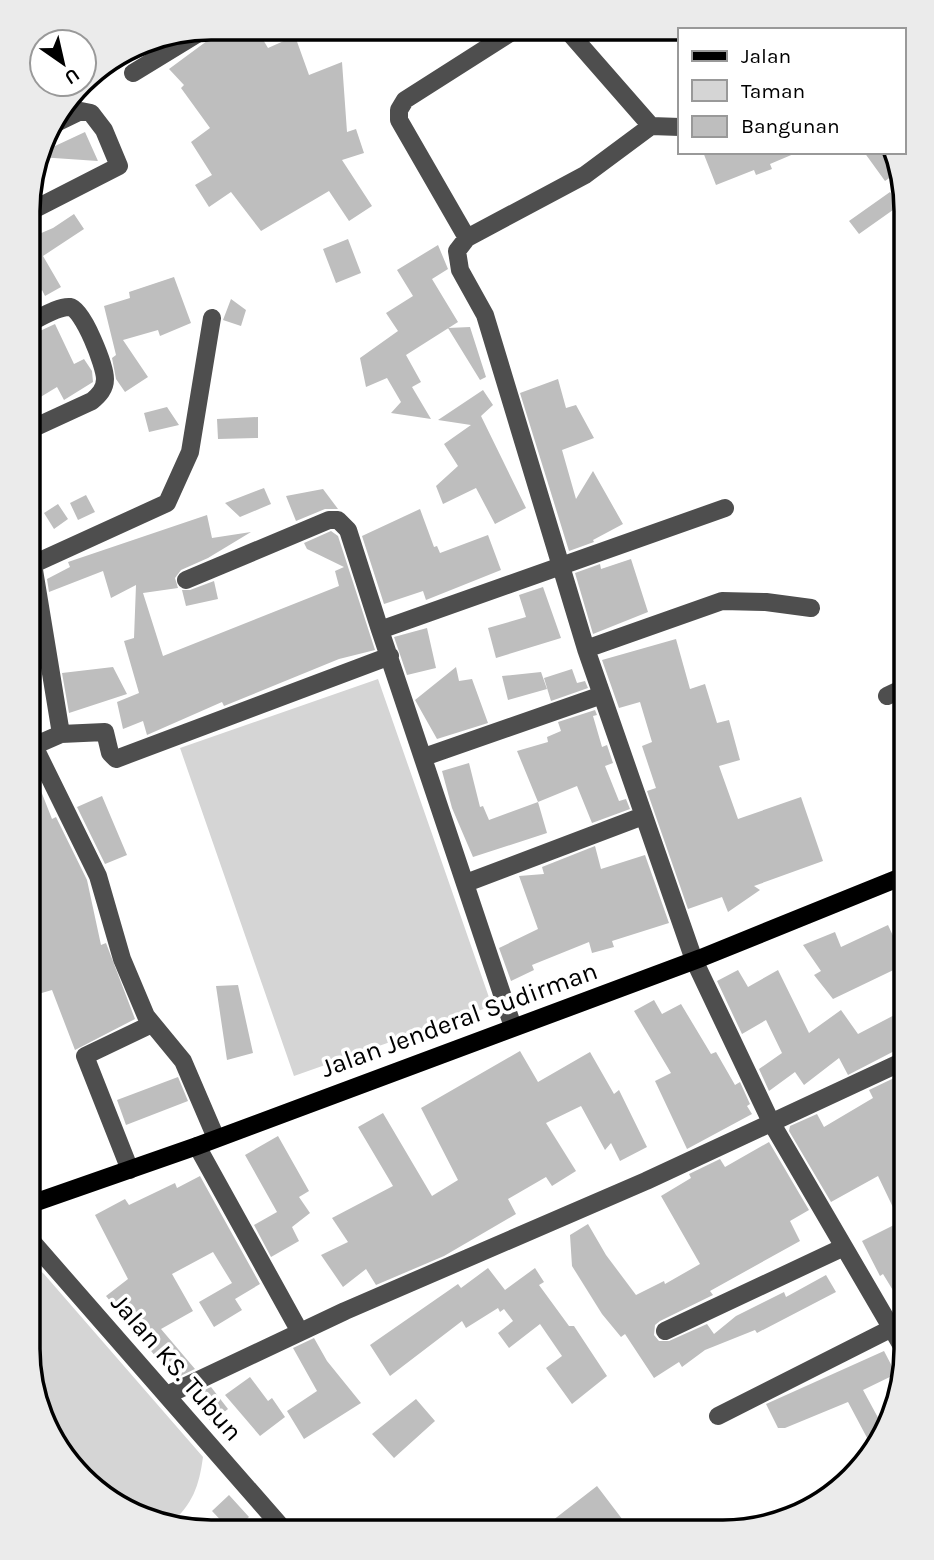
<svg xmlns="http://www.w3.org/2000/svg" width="934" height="1560" font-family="Karla,sans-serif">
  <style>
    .green { fill: #d5d5d5 }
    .building { fill: #bebebe }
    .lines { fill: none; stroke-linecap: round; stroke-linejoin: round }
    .minor { stroke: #4e4e4e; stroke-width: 18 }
    .major { stroke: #000; stroke-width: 18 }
    .labels { text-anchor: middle; stroke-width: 7; stroke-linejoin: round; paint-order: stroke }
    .street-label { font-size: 26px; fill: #000; stroke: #fff }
    .rim { fill: none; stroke: #000; stroke-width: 3.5 }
  </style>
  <rect width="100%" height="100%" fill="#fff"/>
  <path class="green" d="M 378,679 L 492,1006 L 294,1076 L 180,748 Z
    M 28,1260 L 44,1274 L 203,1457 C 199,1486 193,1504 170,1524 L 99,1494 L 42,1419 L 28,1349 Z"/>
  <path class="building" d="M 216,28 L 256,28 L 268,48 L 295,36 L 309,75 L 342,62 L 347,132 L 356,129 L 364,153 L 342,160 L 372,206 L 349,221 L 329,191 L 261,231 L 231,192 L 209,207 L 195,185 L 212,175 L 191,142 L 210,128 L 181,88 L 184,85 L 169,69 L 211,38 Z
    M 85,132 L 98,161 L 39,157 L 40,153 Z
    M 703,152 L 796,152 L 796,153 L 770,164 L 772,169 L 756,175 L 754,170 L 716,185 Z
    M 864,152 L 894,152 L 898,172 L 885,181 Z
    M 890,192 L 900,205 L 859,234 L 849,221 Z
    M 74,214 L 84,229 L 43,256 L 61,287 L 45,296 L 42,290 L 29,301 L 29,232 L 32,237 L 53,228 Z
    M 348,239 L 361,273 L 336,283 L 323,249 Z
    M 438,245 L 448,269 L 432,279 L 458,322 L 406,355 L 421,382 L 412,387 L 431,419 L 391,413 L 401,402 L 387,378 L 366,387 L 360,358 L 398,331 L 386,313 L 413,296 L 397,270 Z
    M 174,277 L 191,323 L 160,336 L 158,330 L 123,340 L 148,377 L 125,392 L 116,379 L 112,358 L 116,355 L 104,306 L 130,298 L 129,292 Z
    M 231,299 L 246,310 L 241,326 L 223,320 Z
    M 55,324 L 74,364 L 84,359 L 92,371 L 93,382 L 64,400 L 57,387 L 29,404 L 29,336 Z
    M 470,327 L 486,377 L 480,380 L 448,328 Z
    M 558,379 L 566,408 L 576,405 L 594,438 L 562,450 L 576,499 L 593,471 L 623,524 L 593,540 L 594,542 L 569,551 L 520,393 Z
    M 483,390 L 493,405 L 481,416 L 526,508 L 495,524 L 476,488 L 443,504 L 436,486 L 458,466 L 444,444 L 471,425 L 438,420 Z
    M 167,407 L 179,425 L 149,432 L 144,413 Z
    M 258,417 L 258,438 L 218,439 L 217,419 Z
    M 264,488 L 271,504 L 240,517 L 225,503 Z
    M 323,489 L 338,509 L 325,509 L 296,521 L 286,496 Z
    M 86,495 L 95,512 L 78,520 L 70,503 Z
    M 58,504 L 68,519 L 54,529 L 44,513 Z
    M 420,509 L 434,547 L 437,546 L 440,553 L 488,535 L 501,570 L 426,600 L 423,591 L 384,604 L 362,536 Z
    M 207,515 L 212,538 L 251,532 L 208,558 L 181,570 L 175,578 L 178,588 L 143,593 L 163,656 L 339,586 L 335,571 L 344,567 L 307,549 L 304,543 L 331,531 L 338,536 L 375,650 L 339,659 L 224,706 L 222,702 L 147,735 L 143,721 L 123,729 L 117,702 L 139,693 L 124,641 L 134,638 L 136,585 L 111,598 L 103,571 L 49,592 L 47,579 L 70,567 L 68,562 Z
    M 631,559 L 648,612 L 593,634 L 575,573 L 600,564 L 601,569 Z
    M 214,581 L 218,599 L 186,606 L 182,590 L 190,590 Z
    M 543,587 L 561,638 L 496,658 L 488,628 L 526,617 L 519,595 Z
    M 427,628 L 436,668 L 407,675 L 394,637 Z
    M 676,639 L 690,689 L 705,684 L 717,723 L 729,720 L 740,760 L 719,766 L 738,819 L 801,797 L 823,861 L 754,886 L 760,890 L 728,912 L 722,897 L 688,909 L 647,791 L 656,788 L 642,746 L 652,742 L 640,702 L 619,708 L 602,660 Z
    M 113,667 L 127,694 L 69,713 L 62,673 Z
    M 456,667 L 459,681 L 472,679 L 488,723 L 437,739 L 415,700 Z
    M 572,669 L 577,683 L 585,681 L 588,688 L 551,701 L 544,678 Z
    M 541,672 L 547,689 L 508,700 L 502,676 Z
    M 595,710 L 597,715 L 593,716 L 602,747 L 607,745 L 613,763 L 605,766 L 619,801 L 626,799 L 630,809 L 592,823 L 577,786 L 538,802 L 517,751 L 548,742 L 547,737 L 561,731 L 558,722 Z
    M 30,763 L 52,819 L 56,817 L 87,880 L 101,945 L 106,943 L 135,1019 L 75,1050 L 52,990 L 28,997 L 29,912 L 41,908 L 29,856 Z
    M 469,763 L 480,807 L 483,806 L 489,820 L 538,802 L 547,833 L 473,857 L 452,808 L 442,771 Z
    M 102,796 L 127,855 L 105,864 L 77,807 Z
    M 595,846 L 601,869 L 645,855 L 669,923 L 612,941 L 614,947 L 592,953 L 589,942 L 532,965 L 534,970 L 511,981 L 499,948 L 538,929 L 519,876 L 544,874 L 542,867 Z
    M 888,925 L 906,964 L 833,999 L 814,975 L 821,971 L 803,945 L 835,932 L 841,947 Z
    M 738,970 L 748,987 L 778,970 L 809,1033 L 841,1010 L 858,1034 L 906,1009 L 906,1045 L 848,1075 L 839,1058 L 804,1085 L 795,1072 L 769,1091 L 759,1069 L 782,1053 L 766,1020 L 742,1034 L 717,981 Z
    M 238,985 L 253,1053 L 227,1060 L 216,986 Z
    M 654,1000 L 662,1014 L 681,1004 L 711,1054 L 716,1052 L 735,1085 L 740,1082 L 750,1104 L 747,1106 L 752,1114 L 687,1149 L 655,1081 L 671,1073 L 634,1011 Z
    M 520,1051 L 538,1082 L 590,1052 L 614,1094 L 619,1090 L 647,1147 L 620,1161 L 611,1143 L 605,1150 L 581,1106 L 546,1123 L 576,1171 L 552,1186 L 546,1177 L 508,1199 L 516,1214 L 444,1256 L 376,1285 L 366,1269 L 343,1287 L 321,1255 L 348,1242 L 332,1218 L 393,1186 L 358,1127 L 383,1113 L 432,1196 L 458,1180 L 421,1108 Z
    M 178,1077 L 188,1101 L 126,1125 L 117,1100 Z
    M 894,1078 L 899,1088 L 895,1090 L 906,1109 L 905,1310 L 883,1274 L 880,1276 L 862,1241 L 900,1222 L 878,1176 L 831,1202 L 789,1131 L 790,1126 L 817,1114 L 824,1127 L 873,1098 L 869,1090 Z
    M 278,1136 L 309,1191 L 299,1197 L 310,1213 L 292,1227 L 299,1241 L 271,1257 L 254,1225 L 277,1212 L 245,1155 Z
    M 769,1142 L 809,1210 L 790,1221 L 800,1241 L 710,1291 L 713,1295 L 660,1321 L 655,1325 L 654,1335 L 659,1341 L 669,1341 L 707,1324 L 714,1334 L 736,1316 L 784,1292 L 786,1297 L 826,1275 L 836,1292 L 757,1333 L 755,1330 L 705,1350 L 682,1367 L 679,1362 L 654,1378 L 625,1334 L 621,1337 L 602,1314 L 572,1266 L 570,1235 L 588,1224 L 606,1255 L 636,1295 L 664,1281 L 665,1284 L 700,1264 L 661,1196 L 691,1178 L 689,1174 L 720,1159 L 725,1167 Z
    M 200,1176 L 260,1284 L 235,1299 L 242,1310 L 214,1327 L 199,1302 L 232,1283 L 213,1252 L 172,1274 L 193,1311 L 161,1329 L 195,1369 L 174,1379 L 106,1296 L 128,1279 L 95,1215 L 125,1199 L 129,1205 L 175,1183 L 177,1188 Z
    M 488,1268 L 505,1290 L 535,1268 L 544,1282 L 539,1285 L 569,1326 L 574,1326 L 607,1376 L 572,1404 L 546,1368 L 562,1356 L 540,1324 L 509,1348 L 498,1333 L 513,1321 L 504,1309 L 500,1312 L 498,1308 L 466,1328 L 462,1321 L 390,1376 L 370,1345 L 458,1284 L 461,1288 Z
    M 314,1338 L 327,1361 L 361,1403 L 304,1439 L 287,1411 L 317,1391 L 293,1348 Z
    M 884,1351 L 896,1374 L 863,1390 L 882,1425 L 873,1449 L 848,1402 L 785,1428 L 778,1428 L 766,1404 Z
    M 250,1377 L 268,1401 L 272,1398 L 285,1417 L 260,1436 L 225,1395 Z
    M 211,1387 L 228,1409 L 211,1422 L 192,1396 Z
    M 416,1399 L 435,1421 L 394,1458 L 372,1434 Z
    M 597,1486 L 632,1532 L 539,1531 Z
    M 229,1495 L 249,1517 L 234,1531 L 230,1530 L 212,1511 Z"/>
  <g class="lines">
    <path class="minor" d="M 567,30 L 651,126
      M 133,73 L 205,29
      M 680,127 L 651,126 L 585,175 L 467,238 L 457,251 L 460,270 L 485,315 L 586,649 L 694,960 L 771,1122 L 906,1353
      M 29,212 L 119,166 L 104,130 L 91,113 L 81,111 L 50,126
      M 467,238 L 399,120 L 399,110 L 405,100 L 515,30
      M 29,430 L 92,401 C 99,395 105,389 105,379 C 105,366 83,309 70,307 C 58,306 40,318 29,323
      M 29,566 L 167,503 L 190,452 L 212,318
      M 186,580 L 329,520 L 338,520 L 348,530 L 380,630
      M 586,649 L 722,601 L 766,602 L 811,608
      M 887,696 L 906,687
      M 61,734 L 105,732 L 110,753 L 116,759 L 390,656
      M 34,746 L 98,876 L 122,959 L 146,1016 L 183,1061 L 216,1138
      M 29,748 L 61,734 L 33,564
      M 424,757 L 602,695
      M 466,883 L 643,816
      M 513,1027 L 380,630 L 725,508
      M 197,1146 L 300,1332
      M 130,1170 L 85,1056 L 152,1024
      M 28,1237 L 285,1531
      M 665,1331 L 844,1247
      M 167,1395 L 345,1311 L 646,1181 L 906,1060
      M 718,1416 L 906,1321"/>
    <path class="major" d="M 28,1205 L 197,1146 L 701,958 L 906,875"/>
  </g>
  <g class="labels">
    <g class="street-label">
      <text transform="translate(459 1019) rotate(-20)" y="9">Jalan Jenderal Sudirman</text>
      <text transform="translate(177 1367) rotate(49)" y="9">Jalan KS. Tubun</text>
    </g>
  </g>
  <path d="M0 0H934V1560H0ZM211 40H723A171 171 0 0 1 894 211V1349A171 171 0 0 1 723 1520H211A171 171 0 0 1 40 1349V211A171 171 0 0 1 211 40Z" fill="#ebebeb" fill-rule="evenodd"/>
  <path class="rim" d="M211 40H723A171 171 0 0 1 894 211V1349A171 171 0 0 1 723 1520H211A171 171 0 0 1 40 1349V211A171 171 0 0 1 211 40Z"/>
  <rect x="678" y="28" width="228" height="126" fill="#ffffff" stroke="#999999" stroke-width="2"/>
  <rect x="692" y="51" width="35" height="10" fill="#000000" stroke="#999999" stroke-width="2"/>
  <text x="741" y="63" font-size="21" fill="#000000">Jalan</text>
  <rect x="692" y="80" width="35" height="21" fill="#d5d5d5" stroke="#999999" stroke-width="2"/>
  <text x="741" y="98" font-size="21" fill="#000000">Taman</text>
  <rect x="692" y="116" width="35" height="21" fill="#bebebe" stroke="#999999" stroke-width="2"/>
  <text x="741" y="133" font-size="21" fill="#000000">Bangunan</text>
  <g transform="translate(63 63) rotate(146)"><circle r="33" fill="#ffffff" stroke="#999999" stroke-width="2"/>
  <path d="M0-5L12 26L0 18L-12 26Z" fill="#000000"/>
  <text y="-10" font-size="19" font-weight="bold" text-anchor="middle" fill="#000000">U</text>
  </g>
</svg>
